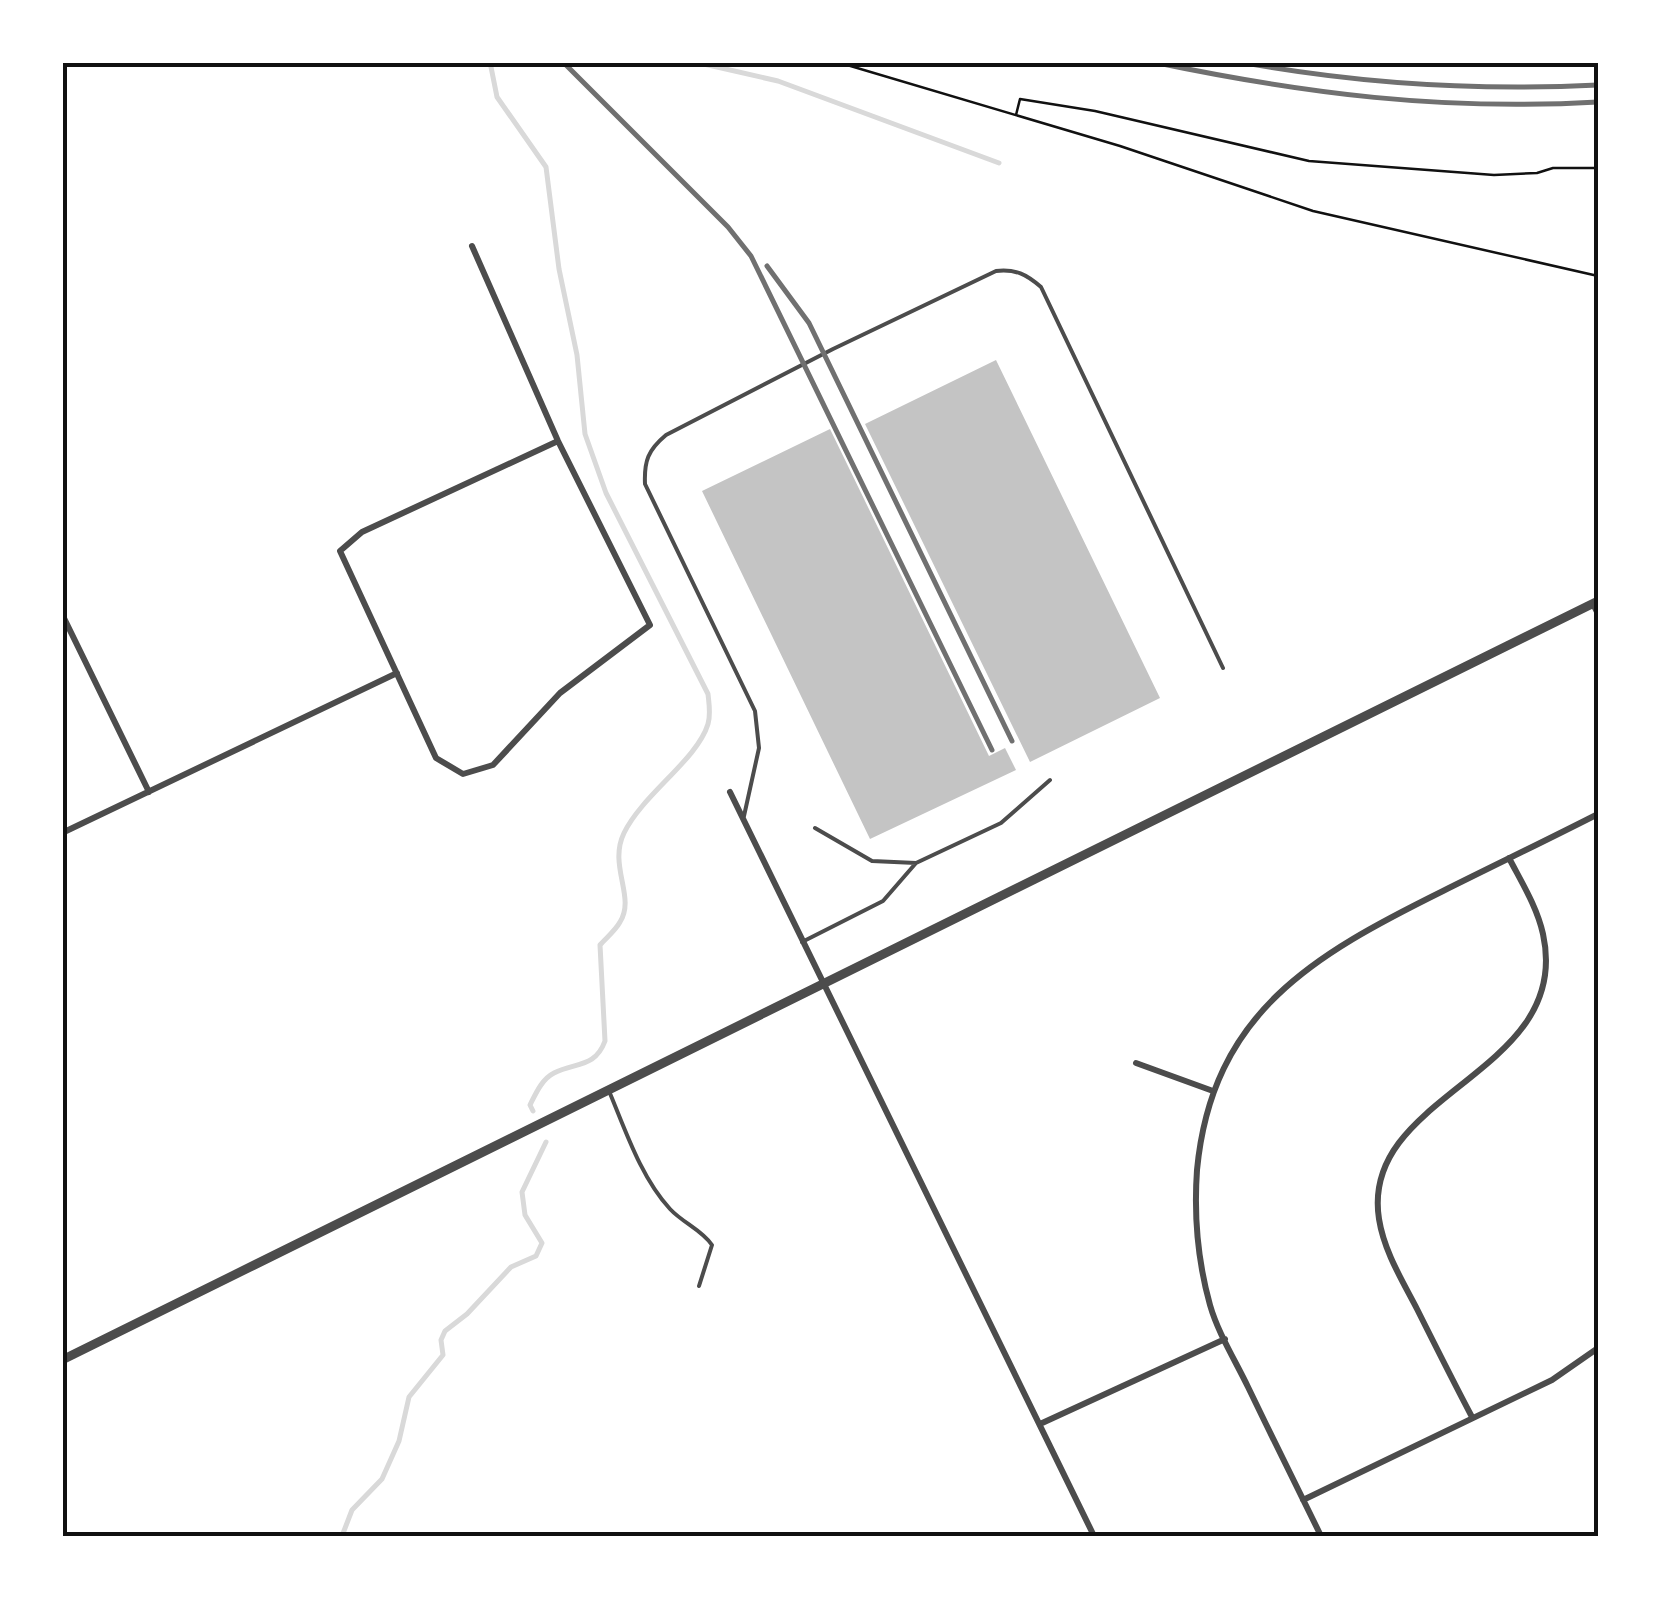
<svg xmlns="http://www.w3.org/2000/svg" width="1661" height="1599" font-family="'Titillium Web',sans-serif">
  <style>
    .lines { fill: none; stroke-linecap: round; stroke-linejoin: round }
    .stream { stroke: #d9d9d9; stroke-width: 5 }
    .building { fill: #c4c4c4 }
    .path { stroke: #111; stroke-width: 2.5 }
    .service { stroke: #4c4c4c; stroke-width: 4 }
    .minor { stroke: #4c4c4c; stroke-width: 6 }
    .tertiary { stroke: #4c4c4c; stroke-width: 9 }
    .rail { stroke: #707070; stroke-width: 5 }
    .neatline { fill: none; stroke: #111; stroke-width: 4 }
  </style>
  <rect width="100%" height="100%" fill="#fff"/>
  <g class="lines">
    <path class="stream" d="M 490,62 L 497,97 L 546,167 L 559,269 L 577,355 L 585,434 L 606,493 L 708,694 C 709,704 711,714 708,724 C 697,760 643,794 624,833 C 608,866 636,897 620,922 C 615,931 606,938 600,945 L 605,1041 C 595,1068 576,1062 554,1073 C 542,1079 536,1093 530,1105 L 533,1111
      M 695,62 L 778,81 L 999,163
      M 342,1536 L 352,1510 L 382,1479 L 399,1441 L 409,1397 L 443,1355 L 441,1340 L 445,1331 L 467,1314 L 511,1267 L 536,1256 L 542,1243 L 525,1215 L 522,1192 L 546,1142"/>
  </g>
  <path class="building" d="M 996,360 L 1160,698 L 1030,762 L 865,424 Z
    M 830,429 L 989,756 L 1005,748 L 1016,770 L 870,839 L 702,491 Z"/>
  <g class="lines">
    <path class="path" d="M 837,62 L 1120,146 L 1313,211 L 1598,276
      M 1016,115 L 1020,99 L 1095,111 L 1309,161 L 1494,175 L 1537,173 L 1553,168 L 1598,168"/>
    <path class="service" d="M 744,816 L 759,748 L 755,711 L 645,484 C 644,461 648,450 666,435 L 833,349 L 996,271 C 1016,269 1026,274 1041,287 L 1223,668
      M 815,828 L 872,861 L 916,863
      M 802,942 L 883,901 L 916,863 L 1001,823 L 1050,780
      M 609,1091 C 625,1129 641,1178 670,1209 C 683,1223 702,1230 712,1245 L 699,1286"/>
    <path class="minor" d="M 472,246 L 558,441 L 650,625 L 560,693 L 493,765 L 463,774 L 436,758 L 340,551 L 362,532 L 558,441
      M 1593,604 L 1598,614
      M 62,614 L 149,792
      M 730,792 L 1094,1536
      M 62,833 L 397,673
      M 1136,1063 L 1213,1091
      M 1472,1417 C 1453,1381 1435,1345 1417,1309 C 1402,1280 1384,1251 1379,1219 C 1359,1092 1574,1075 1543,934 C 1537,907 1522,883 1509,858
      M 1040,1424 L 1225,1339
      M 1303,1500 L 1552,1380 L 1598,1348
      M 1321,1536 C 1297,1487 1272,1437 1248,1387 C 1235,1360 1218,1333 1210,1305 C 1198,1262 1194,1213 1197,1170 C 1212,1012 1314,955 1443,891 C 1495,865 1547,840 1598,814"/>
    <path class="tertiary" d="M 62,1360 L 1598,601"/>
    <path class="rail" d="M 563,62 L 728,227 L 751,256 L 992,750
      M 1153,62 C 1306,94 1442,111 1598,102
      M 1240,62 C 1360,84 1477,91 1598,85
      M 767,266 L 809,323 L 1012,741"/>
  </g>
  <rect width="1661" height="1599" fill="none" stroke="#ffffff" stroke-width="130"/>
  <rect x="65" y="65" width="1531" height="1469" class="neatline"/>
</svg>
